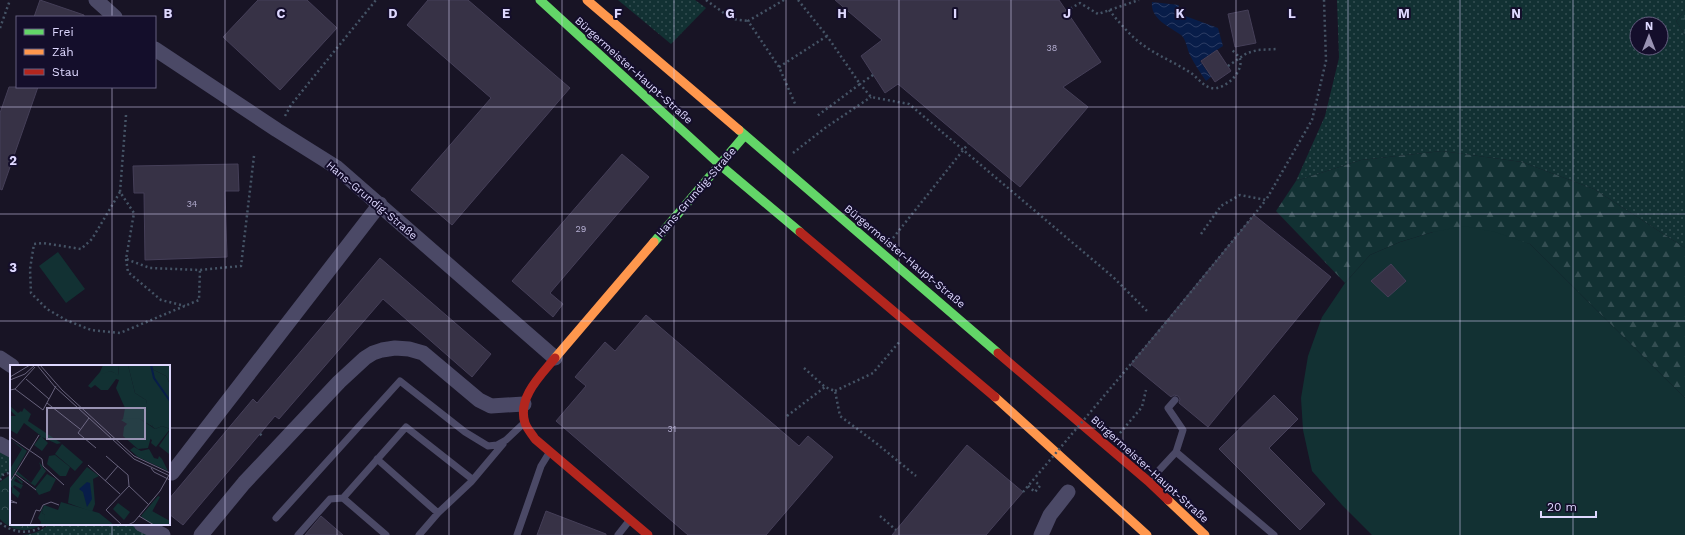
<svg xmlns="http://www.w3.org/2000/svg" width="1685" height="535" font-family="'Work Sans',sans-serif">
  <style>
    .grass { fill: url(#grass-dots); fill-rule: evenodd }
    .forest { fill: url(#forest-firs) }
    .wetland { fill: url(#wetland-marsh) }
    .park { fill: url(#park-crowns) }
    .pitch { fill: #123133 }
    .water { fill: url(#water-waves) }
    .building { fill: #373246; stroke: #453f58 }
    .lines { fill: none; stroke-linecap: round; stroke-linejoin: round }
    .path { stroke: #455466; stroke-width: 2.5; stroke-dasharray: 2 3; stroke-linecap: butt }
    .lane { stroke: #4b4966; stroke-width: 7 }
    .street { stroke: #4b4966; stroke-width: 15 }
    .fast { stroke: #63d668; stroke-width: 9 }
    .slow { stroke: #ff974d; stroke-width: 9 }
    .jam { stroke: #b3261e; stroke-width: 9 }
    .path-bridge { stroke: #455466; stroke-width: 2.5; stroke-dasharray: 2 3; stroke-linecap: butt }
    .grid { fill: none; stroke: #ded8ff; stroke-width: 1; stroke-opacity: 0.55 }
    .labels { text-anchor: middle; stroke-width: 4; stroke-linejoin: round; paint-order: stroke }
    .number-label { font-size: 9px; fill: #b4aed1 }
    .street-label { font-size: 11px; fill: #ded8ff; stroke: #140e2b }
    .inset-river { fill: none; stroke: #081d49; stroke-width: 2 }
    .inset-road { fill: none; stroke: #67627c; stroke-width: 1 }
    .view { fill: #9993b3; fill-opacity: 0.15; stroke: #9993b3; stroke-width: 2 }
    .inset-edge { fill: none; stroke: #ded8ff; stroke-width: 2 }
    .grid-label { font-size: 13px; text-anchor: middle; font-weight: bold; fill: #ded8ff; stroke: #140e2b; stroke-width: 4; stroke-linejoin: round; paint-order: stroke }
  </style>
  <defs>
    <pattern id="grass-dots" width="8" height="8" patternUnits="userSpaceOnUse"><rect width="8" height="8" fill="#123133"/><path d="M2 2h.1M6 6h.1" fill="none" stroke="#344e52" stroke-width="1.8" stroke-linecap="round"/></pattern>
    <pattern id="forest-firs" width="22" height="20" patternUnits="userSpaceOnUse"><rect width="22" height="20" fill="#123133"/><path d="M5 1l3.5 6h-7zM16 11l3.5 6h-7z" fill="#344e52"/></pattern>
    <pattern id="wetland-marsh" width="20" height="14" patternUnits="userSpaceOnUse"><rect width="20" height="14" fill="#123133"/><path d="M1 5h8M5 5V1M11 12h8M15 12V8" fill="none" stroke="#344e52"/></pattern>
    <pattern id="park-crowns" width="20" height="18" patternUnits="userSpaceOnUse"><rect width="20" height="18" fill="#123133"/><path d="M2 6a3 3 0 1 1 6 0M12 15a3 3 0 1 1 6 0" fill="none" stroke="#344e52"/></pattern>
    <pattern id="water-waves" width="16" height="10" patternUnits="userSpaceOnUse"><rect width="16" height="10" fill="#081d49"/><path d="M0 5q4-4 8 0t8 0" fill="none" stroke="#2c3d64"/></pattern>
  </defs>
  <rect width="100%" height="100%" fill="#181425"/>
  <path class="grass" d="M 618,0 L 695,0 L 706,8 L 671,44 Z
    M 1337,0 L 1685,0 L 1685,10 L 1676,21 L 1685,35 L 1685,248 L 1594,189 L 1522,162 L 1442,151 L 1361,160 L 1296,181 L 1325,116 L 1339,58 ZM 1637,24 L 1661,24 L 1661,48 L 1637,48 Z
    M 0,447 L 11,454 L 11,470 L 3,474 L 0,479 Z
    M 49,524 L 135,524 L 155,535 L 22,535 C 33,534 40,532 49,524 Z"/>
  <path class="forest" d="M 1442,151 L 1522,162 L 1594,189 L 1685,248 L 1685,398 L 1530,244 L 1433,232 L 1400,242 L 1370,255 L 1345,283 L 1276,211 L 1296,181 L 1361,160 Z"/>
  <path class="wetland" d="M 1685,10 L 1685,35 L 1676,21 Z"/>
  <path class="park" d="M 11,474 L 11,524 L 42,524 C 28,534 11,531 0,519 L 0,482 Z"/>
  <path class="pitch" d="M 1464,226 L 1495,232 L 1530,244 L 1685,398 L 1685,535 L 1372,535 L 1342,505 L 1312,471 L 1303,430 L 1301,398 L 1308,356 L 1322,317 L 1345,283 L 1370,255 L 1400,242 L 1433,232 Z
    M 58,252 L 85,289 L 66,303 L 39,266 Z"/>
  <path class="water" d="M 1152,2 L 1179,5 L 1177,13 L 1218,28 L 1223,46 L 1200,61 L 1211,77 L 1206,81 C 1200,72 1194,64 1190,55 C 1187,49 1186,39 1181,35 C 1170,27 1150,19 1152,2 Z"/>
  <path class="building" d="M 40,0 L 84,15 L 84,17 L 34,17 Z
    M 258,0 L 307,0 L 337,28 L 280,90 L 223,37 Z
    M 428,0 L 468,0 L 570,88 L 452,225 L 411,190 L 491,98 L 407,25 Z
    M 835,0 L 1059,0 L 1101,62 L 1063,87 L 1088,107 L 1020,187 L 898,84 L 885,93 L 861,56 L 882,40 Z
    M 1248,10 L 1256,43 L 1235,47 L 1228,14 Z
    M 1217,50 L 1231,71 L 1215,82 L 1201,61 Z
    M 9,87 L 38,87 L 2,190 L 0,189 L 0,113 Z
    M 622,154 L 649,177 L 550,293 L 563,304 L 553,317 L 512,281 Z
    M 238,164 L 239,191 L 225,191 L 227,257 L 145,260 L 144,193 L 134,193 L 133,166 Z
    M 1254,215 L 1331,277 L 1208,427 L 1179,403 L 1180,399 L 1178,396 L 1174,395 L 1171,397 L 1131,364 Z
    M 380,258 L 491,354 L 472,377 L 383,299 L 279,419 L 275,416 L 183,525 L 169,514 L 169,499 L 253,399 L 257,403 Z
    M 1391,264 L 1406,281 L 1388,297 L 1371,281 Z
    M 646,315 L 799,446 L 808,436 L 833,457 L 766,535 L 688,535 L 556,421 L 586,386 L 575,377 L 605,342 L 615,351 Z
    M 1274,395 L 1298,419 L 1269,448 L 1325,504 L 1300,530 L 1219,449 Z
    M 967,445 L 1023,492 L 986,535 L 892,535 Z
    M 546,511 L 606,534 L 606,535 L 537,535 Z
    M 321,516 L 343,535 L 305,535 Z"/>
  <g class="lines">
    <path class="path" d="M 706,0 L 732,19 L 748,21
      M 784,0 L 748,21 L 779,67 L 796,106
      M 798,0 L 827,36 L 860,84 L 817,116
      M 1109,10 C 1119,22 1130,36 1143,45 C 1158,56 1176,63 1191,73 C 1198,78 1203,86 1211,88 C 1224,91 1244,72 1240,59 C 1239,56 1234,52 1232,50
      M 1066,11 L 1080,3 L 1098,14 L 1139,0
      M 0,28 L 10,0
      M 1228,66 L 1247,53 L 1258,50 L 1277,49
      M 779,67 L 827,36
      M 873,75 L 860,84 L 871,97 L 909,104 L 1113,277 L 1148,312
      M 126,115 L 120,192 L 134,213 L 126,259 L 150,268 L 200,270 L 241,266 L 254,156
      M 285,116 L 291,105 L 324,64 L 376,0
      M 793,153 L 825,128 L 871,97
      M 120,192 L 92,239 L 81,249 L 43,243 L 34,244 L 30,269 L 31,293 L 47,309 L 66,320 L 91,330 L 120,333 L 199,300 L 200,270
      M 1201,234 L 1221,206 L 1240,195 L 1266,200 L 1312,120 L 1326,61 L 1324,0
      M 893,238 L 968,144
      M 126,259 L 128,272 L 161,300 L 185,306
      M 804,368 L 825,387 L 835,391 L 840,416 L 876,443 L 916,476
      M 835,391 L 873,373 L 900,341
      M 787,416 L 825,387
      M 1120,433 L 1142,407 L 1146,390
      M 260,434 L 264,437
      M 0,480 L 3,475 L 11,472
      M 1028,486 L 1035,492 L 1040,486 L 1035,481
      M 880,516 L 896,530
      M 0,523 C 15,534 31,535 46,524"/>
    <path class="lane" d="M 1176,452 L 1274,535
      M 377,459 L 438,513
      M 1150,480 L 1176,452 L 1183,430 L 1168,408 L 1175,400
      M 343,498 L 386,535
      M 276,518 L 400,381 L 465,432 L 488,446 L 497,445 L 506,440 L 523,424
      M 298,535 L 330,499 L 343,498 L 406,427 L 472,479
      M 419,535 L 438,513 L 471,482 L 503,444
      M 517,535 L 541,466 L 549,453
      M 618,535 L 629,521"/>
    <path class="street" d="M 96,0 L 115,17
      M 155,49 L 277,130 L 336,167 L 555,358
      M 0,358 L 12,366
      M 0,444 L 11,450
      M 169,471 L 172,473 L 380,204
      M 141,524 L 163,535
      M 201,535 L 244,483 L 339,382 L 365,358 L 373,353 L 382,350 L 395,348 L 409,349 L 423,353 L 479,400 L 491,406 L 524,404
      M 1041,535 L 1050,515 L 1068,492"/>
    <path class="fast" d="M 540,0 L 719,164 L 800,232
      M 739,130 L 998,353
      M 654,242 L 745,135"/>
    <path class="slow" d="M 587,0 L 739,130
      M 555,358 L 654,242
      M 995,397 L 1147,535
      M 1168,500 L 1205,535"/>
    <path class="jam" d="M 800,232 L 995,397
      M 998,353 L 1148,481 L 1168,500
      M 555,358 C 540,376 517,398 525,423 C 527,429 532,434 535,439 L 648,535"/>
    <path class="path-bridge" d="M 1023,492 L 1168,320 L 1266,200"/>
  </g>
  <path class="grid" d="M 112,0 L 112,17M 225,0 L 225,535M 337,0 L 337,535M 449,0 L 449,535M 562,0 L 562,535M 674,0 L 674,535M 786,0 L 786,535M 899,0 L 899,535M 1011,0 L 1011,535M 1123,0 L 1123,535M 1236,0 L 1236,535M 1348,0 L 1348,535M 1460,0 L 1460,535M 1573,0 L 1573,535M 112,87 L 112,366M 0,107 L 1685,107M 0,214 L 1685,214M 0,321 L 1685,321M 0,428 L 11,428M 169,428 L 1685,428M 112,524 L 112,535"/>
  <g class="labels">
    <g class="number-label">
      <text x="1052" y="51">38</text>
      <text x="192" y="207">34</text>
      <text x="581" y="232">29</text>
      <text x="672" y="432">31</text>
    </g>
    <g class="street-label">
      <text transform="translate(634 70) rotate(42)" y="4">Bürgermeister-Haupt-Straße</text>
      <text transform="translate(696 192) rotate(-49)" y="4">Hans-Grundig-Straße</text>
      <text transform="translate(372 200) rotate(40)" y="4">Hans-Grundig-Straße</text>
      <text transform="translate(905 256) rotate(40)" y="4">Bürgermeister-Haupt-Straße</text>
      <text transform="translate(1150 469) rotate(42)" y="4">Bürgermeister-Haupt-Straße</text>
    </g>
  </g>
  <g transform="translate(10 365)">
    <rect width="160" height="160" fill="#181425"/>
    <path d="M 108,0 L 118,0 L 125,28 L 136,35 L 143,62 L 130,54 L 113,54 L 115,43 L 106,23 L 109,15 L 106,14 L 98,25 L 91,25 L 85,20 L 81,23 L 78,21 L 90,7 L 101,6 L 109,10 ZM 1,37 L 12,47 L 14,43 L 21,49 L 18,56 L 51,78 L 47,79 L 32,72 L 38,78 L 32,86 L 24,80 L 31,71 L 14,58 L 7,69 L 0,65 L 0,51 L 6,51 L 0,45 L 0,41 L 8,48 L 11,46 ZM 0,74 L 17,86 L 0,116 L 0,104 L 12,84 ZM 52,79 L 73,97 L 65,106 L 45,89 ZM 124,82 L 131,86 L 139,84 L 144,93 L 148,94 L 149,91 L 152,94 L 158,106 L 128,92 L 120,85 ZM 29,97 L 36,106 L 25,121 L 5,108 L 7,106 L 21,118 L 31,103 ZM 37,109 L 46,114 L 40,126 L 29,130 L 25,124 ZM 4,111 L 6,112 L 13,117 L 12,119 L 6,113 L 4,116 L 13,120 L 11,124 L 4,120 L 3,122 L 10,128 L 8,133 L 2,128 L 2,122 L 0,123 L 0,117 ZM 148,131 L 150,132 L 137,156 L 131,151 ZM 108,138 L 120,147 L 114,155 L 103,144 ZM 34,140 L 32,148 L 51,160 L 30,160 L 31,157 L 28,153 Z" fill="#123133"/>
    <path d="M 116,53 L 130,54 L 145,64 L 152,61 L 160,64 L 146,82 L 141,78 L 142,75 L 111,55 Z" fill="#123133"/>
    <path d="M 118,0 L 141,0 L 144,5 L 156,11 L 160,19 L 160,64 L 152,61 L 145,64 L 143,62 L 135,44 L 137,41 L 136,35 L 125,28 ZM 160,65 L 160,88 L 159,89 L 149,81 Z" fill="#123133"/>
    <path d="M 93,0 L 108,0 L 109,11 L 101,6 L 92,9 L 90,7 ZM 77,102 L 89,111 L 83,114 L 85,139 L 82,147 L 58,138 L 60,123 Z" fill="#123133"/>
    <path d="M 141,0 L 160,0 L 160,19 L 156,11 L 144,5 ZM 51,137 L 89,148 L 104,160 L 51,160 L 34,154 L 35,150 L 32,148 L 34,140 L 48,145 ZM 142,146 L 160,156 L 159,160 L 144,160 L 136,156 Z" fill="#123133"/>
    <path d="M 119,57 L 126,57 L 141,72 L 138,83 L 128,84 L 113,71 L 114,62 ZM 45,90 L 60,102 L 56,111 L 50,111 L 37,99 L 39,91 Z" fill="#123133"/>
    <path d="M 77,117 L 80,118 L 82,134 L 77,142 L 73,127 L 69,124 Z" fill="#081d49"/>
    <path class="inset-river" d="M 141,0 L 144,13 L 160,36"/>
    <path class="inset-road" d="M 27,0 L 45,22 L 124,94 L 160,111M 30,0 L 52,25 L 124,91 L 160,108M 0,12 L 20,0M 16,14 L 39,34M 0,15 L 15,9 L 25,0M 5,24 L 33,45 L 46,21M 0,25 L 5,24 L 25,2M 37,38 L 70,64M 79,53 L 68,68 L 86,83M 0,72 L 32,94 L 33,101 L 54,120M 96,91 L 118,110 L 119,121 L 139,140M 78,100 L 110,129M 141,103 L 144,107 L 160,115M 5,109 L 29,70M 95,116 L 108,101M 0,117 L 5,109 L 26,125M 0,135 L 7,138 L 0,137M 129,151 L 144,160M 20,160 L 26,145 L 30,146 L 33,140 L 41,137 L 49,140M 112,160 L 96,145 L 119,121M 118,160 L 124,157 L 150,126 L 159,110"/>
    <path class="view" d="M 37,43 L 135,43 L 135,74 L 37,74 Z"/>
    <rect width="160" height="160" class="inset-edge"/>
  </g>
  <g class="grid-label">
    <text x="168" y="18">B</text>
    <text x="281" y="18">C</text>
    <text x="393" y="18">D</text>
    <text x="506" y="18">E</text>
    <text x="618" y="18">F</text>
    <text x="730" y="18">G</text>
    <text x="842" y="18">H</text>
    <text x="955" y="18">I</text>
    <text x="1067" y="18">J</text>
    <text x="1180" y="18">K</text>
    <text x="1292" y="18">L</text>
    <text x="1404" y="18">M</text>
    <text x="1516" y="18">N</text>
    <text x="13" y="165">2</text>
    <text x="13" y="272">3</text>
  </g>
  <rect x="16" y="16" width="140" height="72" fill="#140e2b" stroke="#655f80"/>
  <rect x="24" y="29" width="20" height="6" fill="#63d668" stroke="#655f80"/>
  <text x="52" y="36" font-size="12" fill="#ded8ff">Frei</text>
  <rect x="24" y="49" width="20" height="6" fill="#ff974d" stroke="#655f80"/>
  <text x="52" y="56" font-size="12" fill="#ded8ff">Zäh</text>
  <rect x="24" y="69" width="20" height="6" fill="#b3261e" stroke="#655f80"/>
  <text x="52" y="76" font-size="12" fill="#ded8ff">Stau</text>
  <g transform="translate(1649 36)"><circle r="19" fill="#140e2b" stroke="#655f80"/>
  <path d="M0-3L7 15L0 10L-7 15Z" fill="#9993b3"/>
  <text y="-6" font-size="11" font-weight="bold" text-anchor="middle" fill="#ded8ff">N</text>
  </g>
  <path d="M1541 511v6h55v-6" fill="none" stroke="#ded8ff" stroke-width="2"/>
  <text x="1547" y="511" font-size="12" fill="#ded8ff" stroke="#140e2b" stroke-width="3" paint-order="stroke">20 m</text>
</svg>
